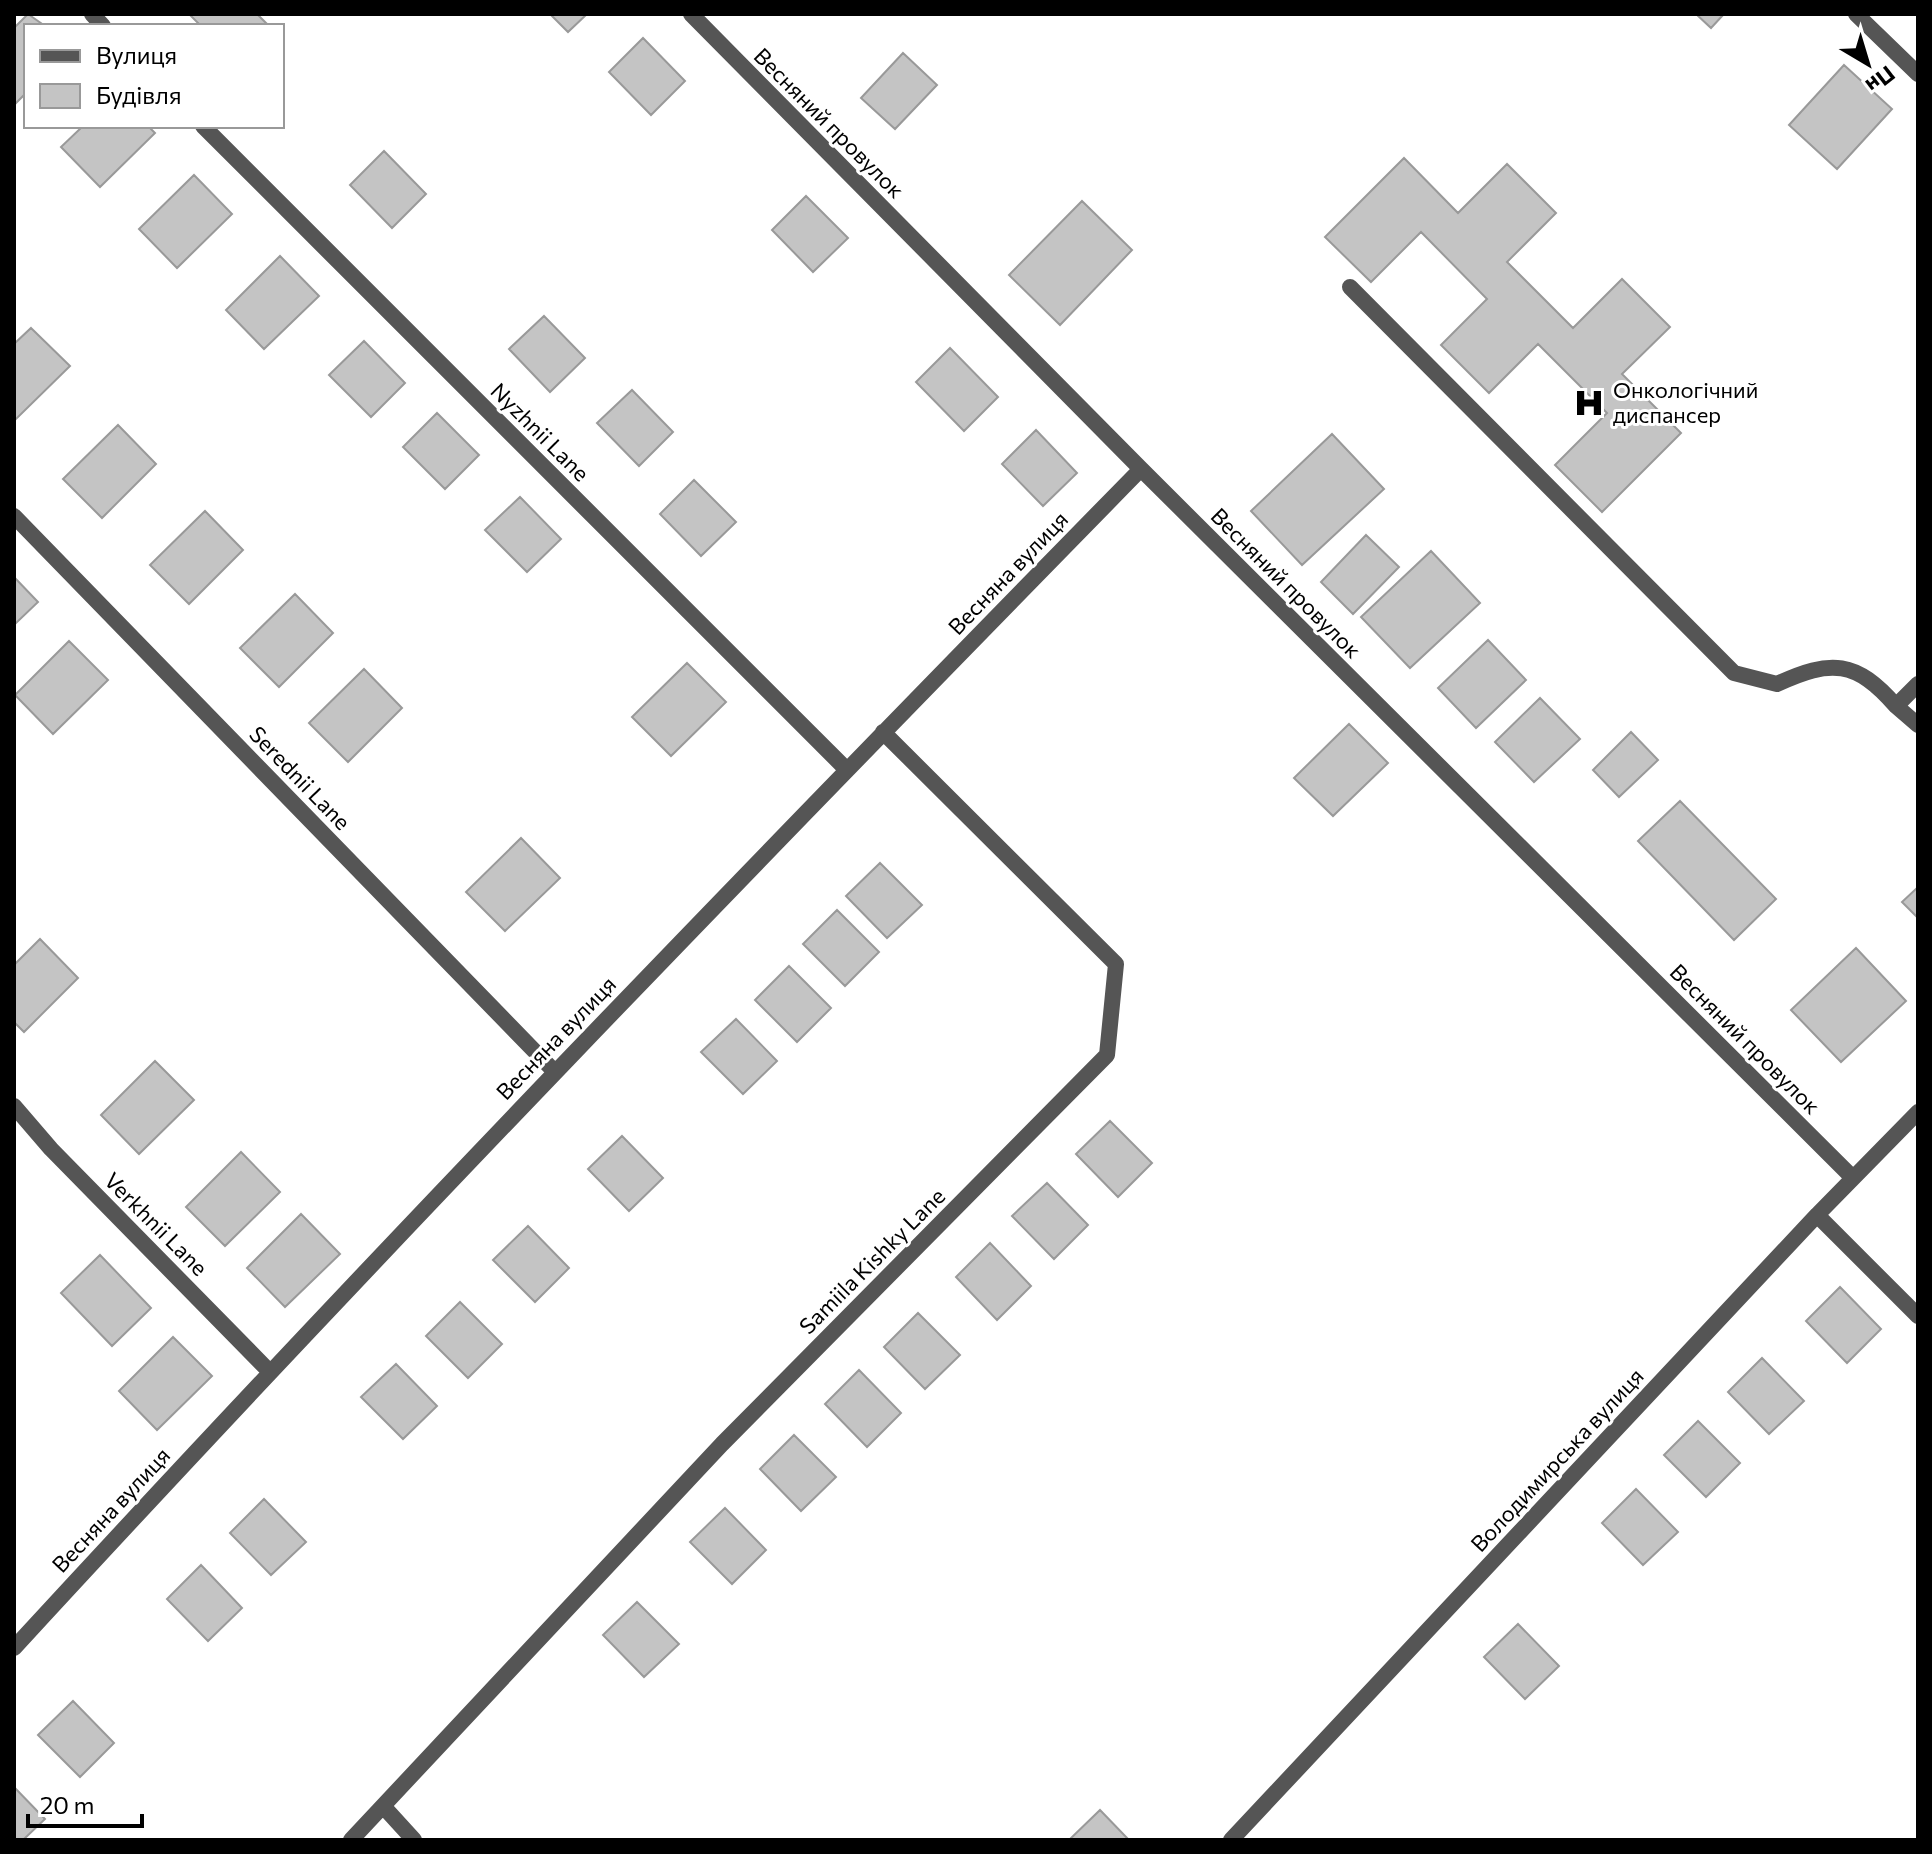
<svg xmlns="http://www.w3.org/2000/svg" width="1932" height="1854" font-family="Commissioner,sans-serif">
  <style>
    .building { fill: #c4c4c4; stroke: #999; stroke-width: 2 }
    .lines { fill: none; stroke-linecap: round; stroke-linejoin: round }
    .lane { stroke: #555; stroke-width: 16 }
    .street { stroke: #555; stroke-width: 16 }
    .labels { text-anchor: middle; stroke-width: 6; stroke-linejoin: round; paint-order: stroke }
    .street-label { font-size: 22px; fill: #000; stroke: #fff }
    .poi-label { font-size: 22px; fill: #000; stroke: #fff; text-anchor: start }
  </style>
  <rect width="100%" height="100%" fill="#fff"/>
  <path class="building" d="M 28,14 L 45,26 L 26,26 L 26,93 L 14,105 L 14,28 Z
    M 189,14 L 257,14 L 266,23 L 262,26 L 201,26 Z
    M 550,14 L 587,14 L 568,32 Z
    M 1696,14 L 1724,14 L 1711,28 Z
    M 643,38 L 685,81 L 651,115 L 609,72 Z
    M 903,53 L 937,85 L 895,129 L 861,98 Z
    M 1844,65 L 1892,109 L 1837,169 L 1789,125 Z
    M 83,126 L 148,126 L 155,133 L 100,187 L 61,147 Z
    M 384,151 L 426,194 L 392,228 L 350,185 Z
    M 1404,158 L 1458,213 L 1507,164 L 1556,213 L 1507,262 L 1573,328 L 1622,279 L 1670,327 L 1622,374 L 1681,433 L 1602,512 L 1555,465 L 1607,413 L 1538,344 L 1489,393 L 1441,345 L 1487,299 L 1421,232 L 1371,282 L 1325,237 Z
    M 194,175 L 232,214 L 177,268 L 139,229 Z
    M 806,196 L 848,238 L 813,272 L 772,230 Z
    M 1082,201 L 1132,250 L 1060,325 L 1009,275 Z
    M 280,256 L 319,296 L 264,349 L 226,310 Z
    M 544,316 L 585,358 L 550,392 L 509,349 Z
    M 31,328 L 70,366 L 15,420 L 14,344 Z
    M 364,341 L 405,383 L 371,417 L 329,375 Z
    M 950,348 L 998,397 L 964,431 L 916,382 Z
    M 632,390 L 673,432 L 639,466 L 597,423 Z
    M 437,413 L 479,455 L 445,489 L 403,447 Z
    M 118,425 L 156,464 L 102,518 L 63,479 Z
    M 1036,430 L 1077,473 L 1043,506 L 1002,464 Z
    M 1332,434 L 1384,489 L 1302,565 L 1251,511 Z
    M 694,480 L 736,522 L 701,556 L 660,514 Z
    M 520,497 L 561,539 L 527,572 L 485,530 Z
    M 205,511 L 243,550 L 189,604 L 150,565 Z
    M 1366,535 L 1399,567 L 1353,614 L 1321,582 Z
    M 1431,551 L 1480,603 L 1410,668 L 1361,617 Z
    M 14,577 L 38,602 L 14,625 Z
    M 295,594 L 333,633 L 279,687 L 240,648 Z
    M 1488,640 L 1526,680 L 1476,728 L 1438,688 Z
    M 69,641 L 108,680 L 53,734 L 15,695 Z
    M 687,663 L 726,702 L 671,756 L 632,717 Z
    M 364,669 L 402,708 L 348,762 L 309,723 Z
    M 1540,698 L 1580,739 L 1534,782 L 1495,742 Z
    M 1349,724 L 1388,763 L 1333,816 L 1294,778 Z
    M 1631,732 L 1658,760 L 1619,797 L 1593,770 Z
    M 1680,801 L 1776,899 L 1734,940 L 1638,841 Z
    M 521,838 L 560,878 L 505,931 L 466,892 Z
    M 880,863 L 922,905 L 887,938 L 846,896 Z
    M 1918,887 L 1918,918 L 1902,902 Z
    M 837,910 L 879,952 L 845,986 L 803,944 Z
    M 40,939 L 78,978 L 24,1032 L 14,1022 L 14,965 Z
    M 1856,948 L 1906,1001 L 1841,1062 L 1791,1010 Z
    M 789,966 L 831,1008 L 797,1042 L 755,1000 Z
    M 736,1019 L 777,1061 L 743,1094 L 701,1052 Z
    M 155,1061 L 194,1100 L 139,1154 L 101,1115 Z
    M 1110,1121 L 1152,1163 L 1118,1197 L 1076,1154 Z
    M 622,1136 L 663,1178 L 629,1211 L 588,1169 Z
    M 241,1152 L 280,1192 L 225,1246 L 186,1207 Z
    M 1047,1183 L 1088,1225 L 1054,1259 L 1012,1216 Z
    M 301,1214 L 340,1254 L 285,1307 L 247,1268 Z
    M 528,1226 L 569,1268 L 535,1302 L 493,1260 Z
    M 990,1243 L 1031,1286 L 997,1320 L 956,1277 Z
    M 100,1255 L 151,1308 L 112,1346 L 61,1293 Z
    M 1840,1287 L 1881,1329 L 1847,1363 L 1806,1321 Z
    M 460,1302 L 502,1344 L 468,1378 L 426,1336 Z
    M 918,1313 L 960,1355 L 925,1389 L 884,1347 Z
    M 173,1337 L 212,1376 L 157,1430 L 119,1391 Z
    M 1762,1358 L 1804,1401 L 1769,1434 L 1728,1392 Z
    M 396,1364 L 437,1406 L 403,1439 L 361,1397 Z
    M 859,1370 L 901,1413 L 867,1447 L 825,1404 Z
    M 1698,1421 L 1740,1463 L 1706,1497 L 1664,1455 Z
    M 794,1435 L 836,1477 L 801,1511 L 760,1469 Z
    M 1636,1489 L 1678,1532 L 1643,1565 L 1602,1523 Z
    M 264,1499 L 306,1542 L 271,1575 L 230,1533 Z
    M 725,1508 L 766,1550 L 732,1584 L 690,1542 Z
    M 201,1565 L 242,1608 L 208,1641 L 167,1599 Z
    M 637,1602 L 679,1644 L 644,1677 L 603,1635 Z
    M 1518,1624 L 1559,1666 L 1525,1699 L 1484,1657 Z
    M 73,1701 L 114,1743 L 80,1777 L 38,1735 Z
    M 14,1787 L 45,1819 L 23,1840 L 14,1840 Z
    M 1100,1810 L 1129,1840 L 1069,1840 Z"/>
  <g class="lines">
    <path class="lane" d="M 1350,287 L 1734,673 L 1777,684 C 1831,659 1856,660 1896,706
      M 1918,684 L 1896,706 L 1918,725"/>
    <path class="street" d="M 92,14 L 103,26
      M 691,14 L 1141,469 L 1853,1178
      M 1856,14 L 1918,74
      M 203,126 L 846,769
      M 14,516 L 554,1071
      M 14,1106 L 51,1149 L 269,1371
      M 1817,1215 L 1918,1316
      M 14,1648 C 382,1248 760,858 1141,469
      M 383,1806 L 414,1840
      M 351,1840 L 722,1444 L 1107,1055 L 1116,964 L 883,732
      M 1231,1840 L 1817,1215 L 1918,1112"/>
  </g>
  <defs>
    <g id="hospital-bare" transform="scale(2.4)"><path d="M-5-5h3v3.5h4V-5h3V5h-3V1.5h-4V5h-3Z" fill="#000" stroke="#fff" stroke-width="2.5" paint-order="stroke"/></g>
  </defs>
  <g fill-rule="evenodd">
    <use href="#hospital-bare" x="1589" y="403"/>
  </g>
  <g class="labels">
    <g class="street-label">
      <text transform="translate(829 123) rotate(45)" y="8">Весняний провулок</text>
      <text transform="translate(540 432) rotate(45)" y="8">Nyzhnii Lane</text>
      <text transform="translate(1008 573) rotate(-46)" y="8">Весняна вулиця</text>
      <text transform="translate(1286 583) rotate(45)" y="8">Весняний провулок</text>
      <text transform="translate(300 778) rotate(46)" y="8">Serednii Lane</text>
      <text transform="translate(556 1038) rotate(-46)" y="8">Весняна вулиця</text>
      <text transform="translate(1745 1039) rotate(45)" y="8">Весняний провулок</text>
      <text transform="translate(156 1224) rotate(45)" y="8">Verkhnii Lane</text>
      <text transform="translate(872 1261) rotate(-45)" y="8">Samiila Kishky Lane</text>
      <text transform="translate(1557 1460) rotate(-47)" y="8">Володимирська вулиця</text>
      <text transform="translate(111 1510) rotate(-47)" y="8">Весняна вулиця</text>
    </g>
    <g class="poi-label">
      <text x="1613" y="398">Онкологічний<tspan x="1613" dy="25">диспансер</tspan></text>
    </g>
  </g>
  <rect width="1932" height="1854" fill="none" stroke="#000000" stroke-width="32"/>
  <rect x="24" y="24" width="260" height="104" fill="#ffffff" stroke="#999999" stroke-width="2"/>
  <rect x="40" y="50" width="40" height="12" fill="#555555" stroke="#999999" stroke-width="2"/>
  <text x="96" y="64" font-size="24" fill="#000000">Вулиця</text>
  <rect x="40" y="84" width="40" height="24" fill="#c4c4c4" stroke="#999999" stroke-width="2"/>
  <text x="96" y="104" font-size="24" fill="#000000">Будівля</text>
  <g transform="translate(1868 64) rotate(142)" stroke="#ffffff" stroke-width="6" paint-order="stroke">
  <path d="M0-6L14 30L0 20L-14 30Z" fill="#000000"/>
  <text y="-12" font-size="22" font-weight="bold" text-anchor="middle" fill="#000000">Пн</text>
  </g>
  <path d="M28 1814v12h114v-12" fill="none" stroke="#000000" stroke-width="4"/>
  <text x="40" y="1814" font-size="24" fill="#000000" stroke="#ffffff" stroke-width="6" paint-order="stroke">20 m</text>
</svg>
